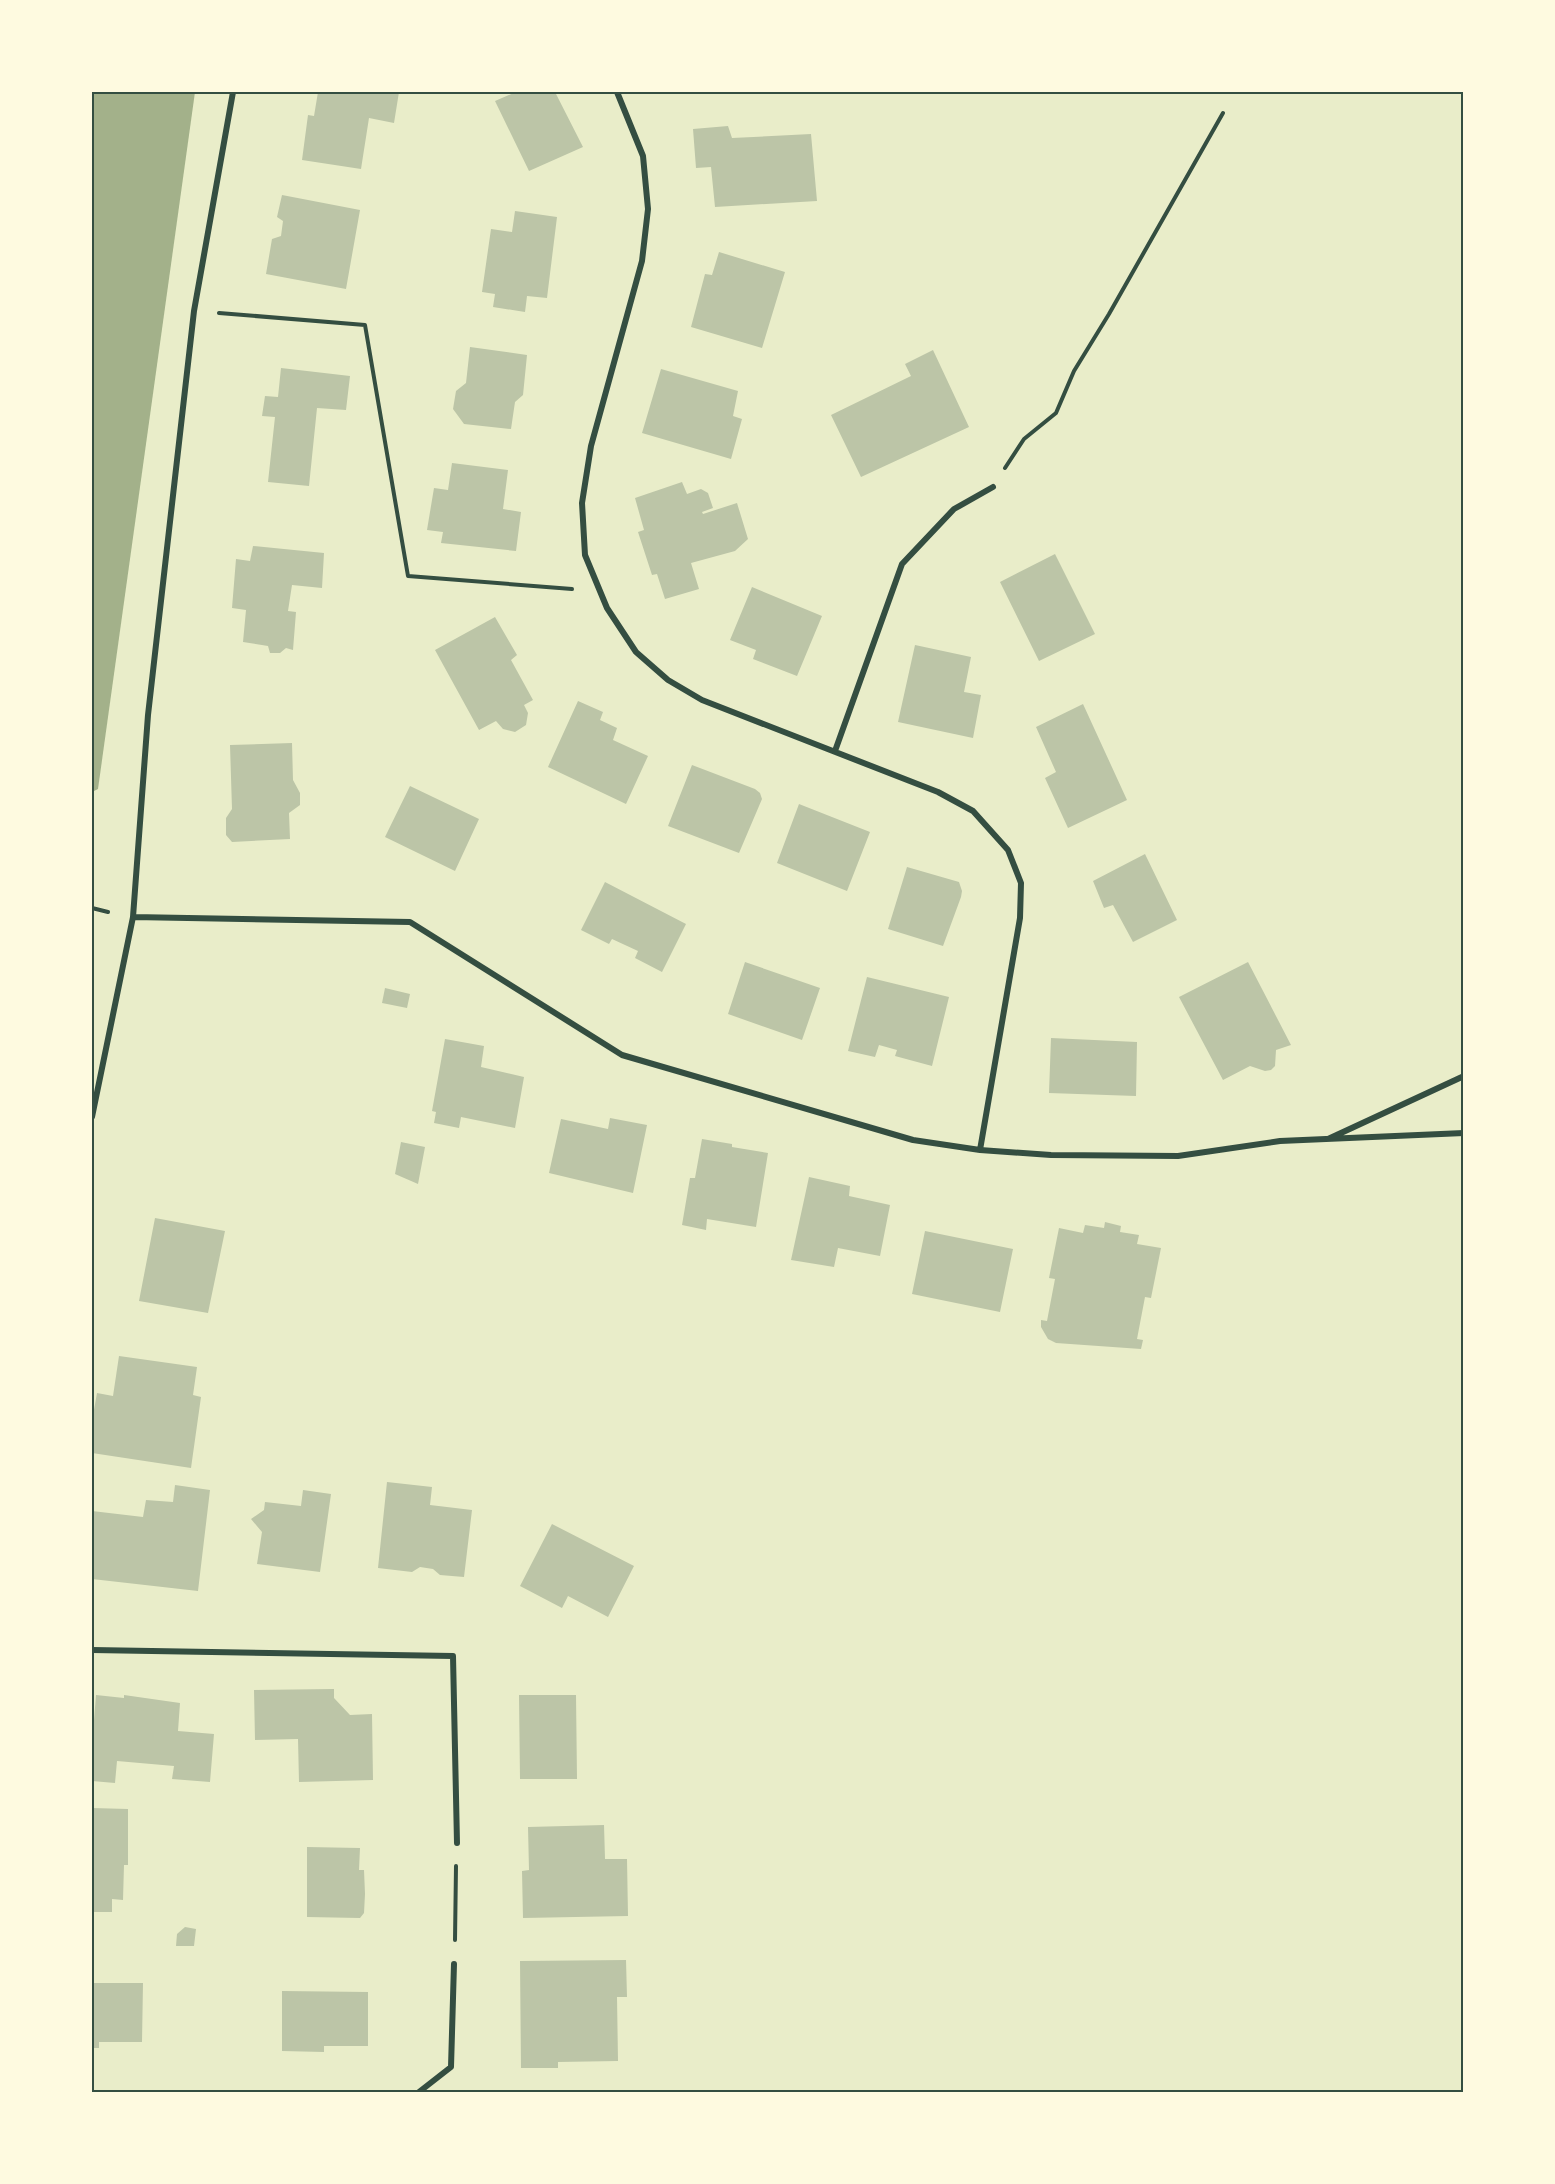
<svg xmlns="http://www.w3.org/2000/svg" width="1555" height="2184" font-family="Signika,sans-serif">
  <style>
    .water { fill: #a3b18a }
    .building { fill: #bcc5a7 }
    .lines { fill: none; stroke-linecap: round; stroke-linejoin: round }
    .path { stroke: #344e41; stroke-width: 4 }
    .minor { stroke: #344e41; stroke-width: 6 }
    .neatline { fill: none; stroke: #344e41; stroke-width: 2 }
  </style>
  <rect width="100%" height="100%" fill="#e9edc9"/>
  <path class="water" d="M 92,92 L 195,92 L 98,789 L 92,792 Z"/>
  <path class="building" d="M 318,92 L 399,92 L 394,123 L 369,118 L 361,169 L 302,160 L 308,115 L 314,116 Z
    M 516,92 L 555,92 L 583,147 L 529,171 L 495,101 Z
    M 728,126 L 732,138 L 811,134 L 817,201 L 715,207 L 711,167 L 696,168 L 693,129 Z
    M 282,195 L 360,210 L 346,289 L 266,274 L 272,239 L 281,236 L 283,221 L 277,217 Z
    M 515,211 L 557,217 L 547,298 L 527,296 L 525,312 L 493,307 L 495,294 L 482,292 L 491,229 L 512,232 Z
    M 719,252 L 785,272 L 762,348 L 691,327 L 705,274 L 712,275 Z
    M 470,347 L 527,355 L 523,395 L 515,402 L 511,429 L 464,424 L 453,409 L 456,391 L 466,383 Z
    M 933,350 L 969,427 L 861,477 L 831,415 L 911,376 L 905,364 Z
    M 281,368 L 350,376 L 346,410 L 317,408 L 309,486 L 268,482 L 275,417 L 262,416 L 265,396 L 278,397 Z
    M 661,369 L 738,391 L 733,416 L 742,419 L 731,459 L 642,433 Z
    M 452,463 L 508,470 L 503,509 L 521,512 L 516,551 L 441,543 L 443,532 L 427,530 L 434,488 L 448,490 Z
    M 682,482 L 687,494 L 701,489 L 708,493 L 713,508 L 702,512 L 703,514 L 737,503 L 748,539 L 735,551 L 691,563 L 699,589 L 665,599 L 657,574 L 652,575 L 638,532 L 644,530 L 635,498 Z
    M 253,546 L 324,553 L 322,588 L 292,585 L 288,611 L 296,612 L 293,650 L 286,648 L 280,653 L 270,653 L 268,646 L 243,642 L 246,610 L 232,608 L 236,559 L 250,561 Z
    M 1055,554 L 1095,634 L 1039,661 L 1000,582 Z
    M 752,587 L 822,616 L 797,676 L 753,659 L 756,650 L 730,640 Z
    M 495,617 L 517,655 L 511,660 L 533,700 L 524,705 L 528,713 L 526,725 L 515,732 L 503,729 L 496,721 L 479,730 L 435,650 Z
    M 915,645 L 971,657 L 964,692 L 981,695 L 973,738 L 898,722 Z
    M 578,701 L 603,712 L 600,720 L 617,728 L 613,740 L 648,756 L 626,804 L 548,767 Z
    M 1083,704 L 1127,800 L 1068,828 L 1045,778 L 1056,772 L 1036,727 Z
    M 292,743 L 293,780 L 300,793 L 300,805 L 289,813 L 290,839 L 232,842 L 226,835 L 226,818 L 232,809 L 230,745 Z
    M 692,765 L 755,789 L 760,793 L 762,799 L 739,853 L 668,826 Z
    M 410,786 L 479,819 L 455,871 L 385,837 Z
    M 799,804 L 870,832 L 847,891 L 777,863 Z
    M 1145,854 L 1177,920 L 1133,942 L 1113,905 L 1104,908 L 1093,881 Z
    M 907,867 L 959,882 L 962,891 L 961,897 L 943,946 L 888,929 Z
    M 605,882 L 686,924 L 662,972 L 635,958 L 638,951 L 612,939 L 609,944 L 581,930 Z
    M 745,962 L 820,988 L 802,1040 L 728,1014 Z
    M 1248,962 L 1291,1045 L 1276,1050 L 1275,1066 L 1271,1070 L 1265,1071 L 1250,1066 L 1223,1080 L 1179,997 Z
    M 867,977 L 949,997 L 932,1066 L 895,1056 L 897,1050 L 879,1045 L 875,1057 L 848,1051 Z
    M 385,988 L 410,994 L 407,1008 L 382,1003 Z
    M 1051,1038 L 1137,1042 L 1136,1096 L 1049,1093 Z
    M 445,1039 L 484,1046 L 481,1067 L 524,1077 L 515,1128 L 461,1117 L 459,1128 L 434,1123 L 436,1112 L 432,1111 Z
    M 610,1118 L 647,1125 L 633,1193 L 549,1173 L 561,1119 L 608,1129 Z
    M 702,1139 L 732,1144 L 732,1147 L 768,1153 L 756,1227 L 707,1219 L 706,1230 L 682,1225 L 690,1178 L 695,1178 Z
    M 401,1142 L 425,1147 L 418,1184 L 395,1174 Z
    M 809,1177 L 850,1186 L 849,1196 L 890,1205 L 880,1256 L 838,1248 L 834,1267 L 791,1260 Z
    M 155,1218 L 225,1231 L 208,1313 L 139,1301 Z
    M 1105,1222 L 1121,1226 L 1120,1232 L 1139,1235 L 1137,1244 L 1161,1248 L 1151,1298 L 1145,1297 L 1137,1339 L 1143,1340 L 1141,1349 L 1056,1343 L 1048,1339 L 1041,1327 L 1041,1320 L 1047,1321 L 1055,1279 L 1049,1278 L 1059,1228 L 1083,1233 L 1085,1225 L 1104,1228 Z
    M 925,1231 L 1013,1249 L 1000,1312 L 912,1294 Z
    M 119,1356 L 197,1367 L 193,1395 L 201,1397 L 191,1468 L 92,1453 L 92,1421 L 97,1393 L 113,1396 Z
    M 387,1482 L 432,1487 L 430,1505 L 472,1510 L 464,1577 L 440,1575 L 433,1569 L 420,1567 L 412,1572 L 378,1568 Z
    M 175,1485 L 210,1490 L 198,1591 L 92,1579 L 92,1511 L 143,1517 L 146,1500 L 173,1502 Z
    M 303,1490 L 331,1494 L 320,1572 L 257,1564 L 262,1532 L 251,1519 L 264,1510 L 265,1502 L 301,1506 Z
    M 552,1524 L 634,1566 L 608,1617 L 568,1596 L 562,1608 L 520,1586 Z
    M 334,1689 L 334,1698 L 350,1715 L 372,1714 L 373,1780 L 299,1782 L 298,1739 L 255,1740 L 254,1690 Z
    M 96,1695 L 124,1698 L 124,1695 L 180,1703 L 178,1731 L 214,1734 L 210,1782 L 172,1779 L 174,1766 L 117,1761 L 115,1783 L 92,1781 L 92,1733 L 93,1733 Z
    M 519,1695 L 576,1695 L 577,1779 L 520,1779 Z
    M 92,1808 L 128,1809 L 128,1865 L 124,1865 L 123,1900 L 112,1899 L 112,1912 L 92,1912 Z
    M 604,1825 L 605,1859 L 627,1859 L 628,1916 L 523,1918 L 522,1871 L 529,1870 L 528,1827 Z
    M 307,1847 L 360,1848 L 359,1870 L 364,1870 L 365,1894 L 364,1913 L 360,1918 L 307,1917 Z
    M 185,1927 L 196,1929 L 194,1946 L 176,1946 L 177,1934 Z
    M 626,1960 L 627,1997 L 617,1997 L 618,2061 L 558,2062 L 558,2068 L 521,2068 L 520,1961 Z
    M 92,1965 L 94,1965 L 94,1983 L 143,1983 L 142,2042 L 99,2042 L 99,2048 L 92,2048 Z
    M 282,1991 L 368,1992 L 368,2046 L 324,2046 L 324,2052 L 282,2051 Z"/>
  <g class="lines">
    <path class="path" d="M 219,313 L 365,325 L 408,576 L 572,589
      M 1005,468 L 1024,439 L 1056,413 L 1074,371 L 1109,314 L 1223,113
      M 92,908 L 108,912
      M 455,1940 L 456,1866"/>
    <path class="minor" d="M 617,92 L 643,156 L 648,209 L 642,261 L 591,446 L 582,503 L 585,555 L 607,608 L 636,652 L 668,680 L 702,700 L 938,792 L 973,811 L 1008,850 L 1021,883 L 1020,918 L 980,1150
      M 835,751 L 902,564 L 954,509 L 993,487
      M 133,917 L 410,922 L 622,1055 L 913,1140 L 980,1150 L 1051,1155 L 1178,1156 L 1280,1141 L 1464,1133
      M 92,1117 L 133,917 L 148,715 L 194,311 L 233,92
      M 1328,1139 L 1464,1076
      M 92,1650 L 453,1656 L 457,1843
      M 419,2092 L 451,2067 L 454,1964"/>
  </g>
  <rect width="1555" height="2184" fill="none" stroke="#fefae0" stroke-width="186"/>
  <rect x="93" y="93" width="1369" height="1998" class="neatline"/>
</svg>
